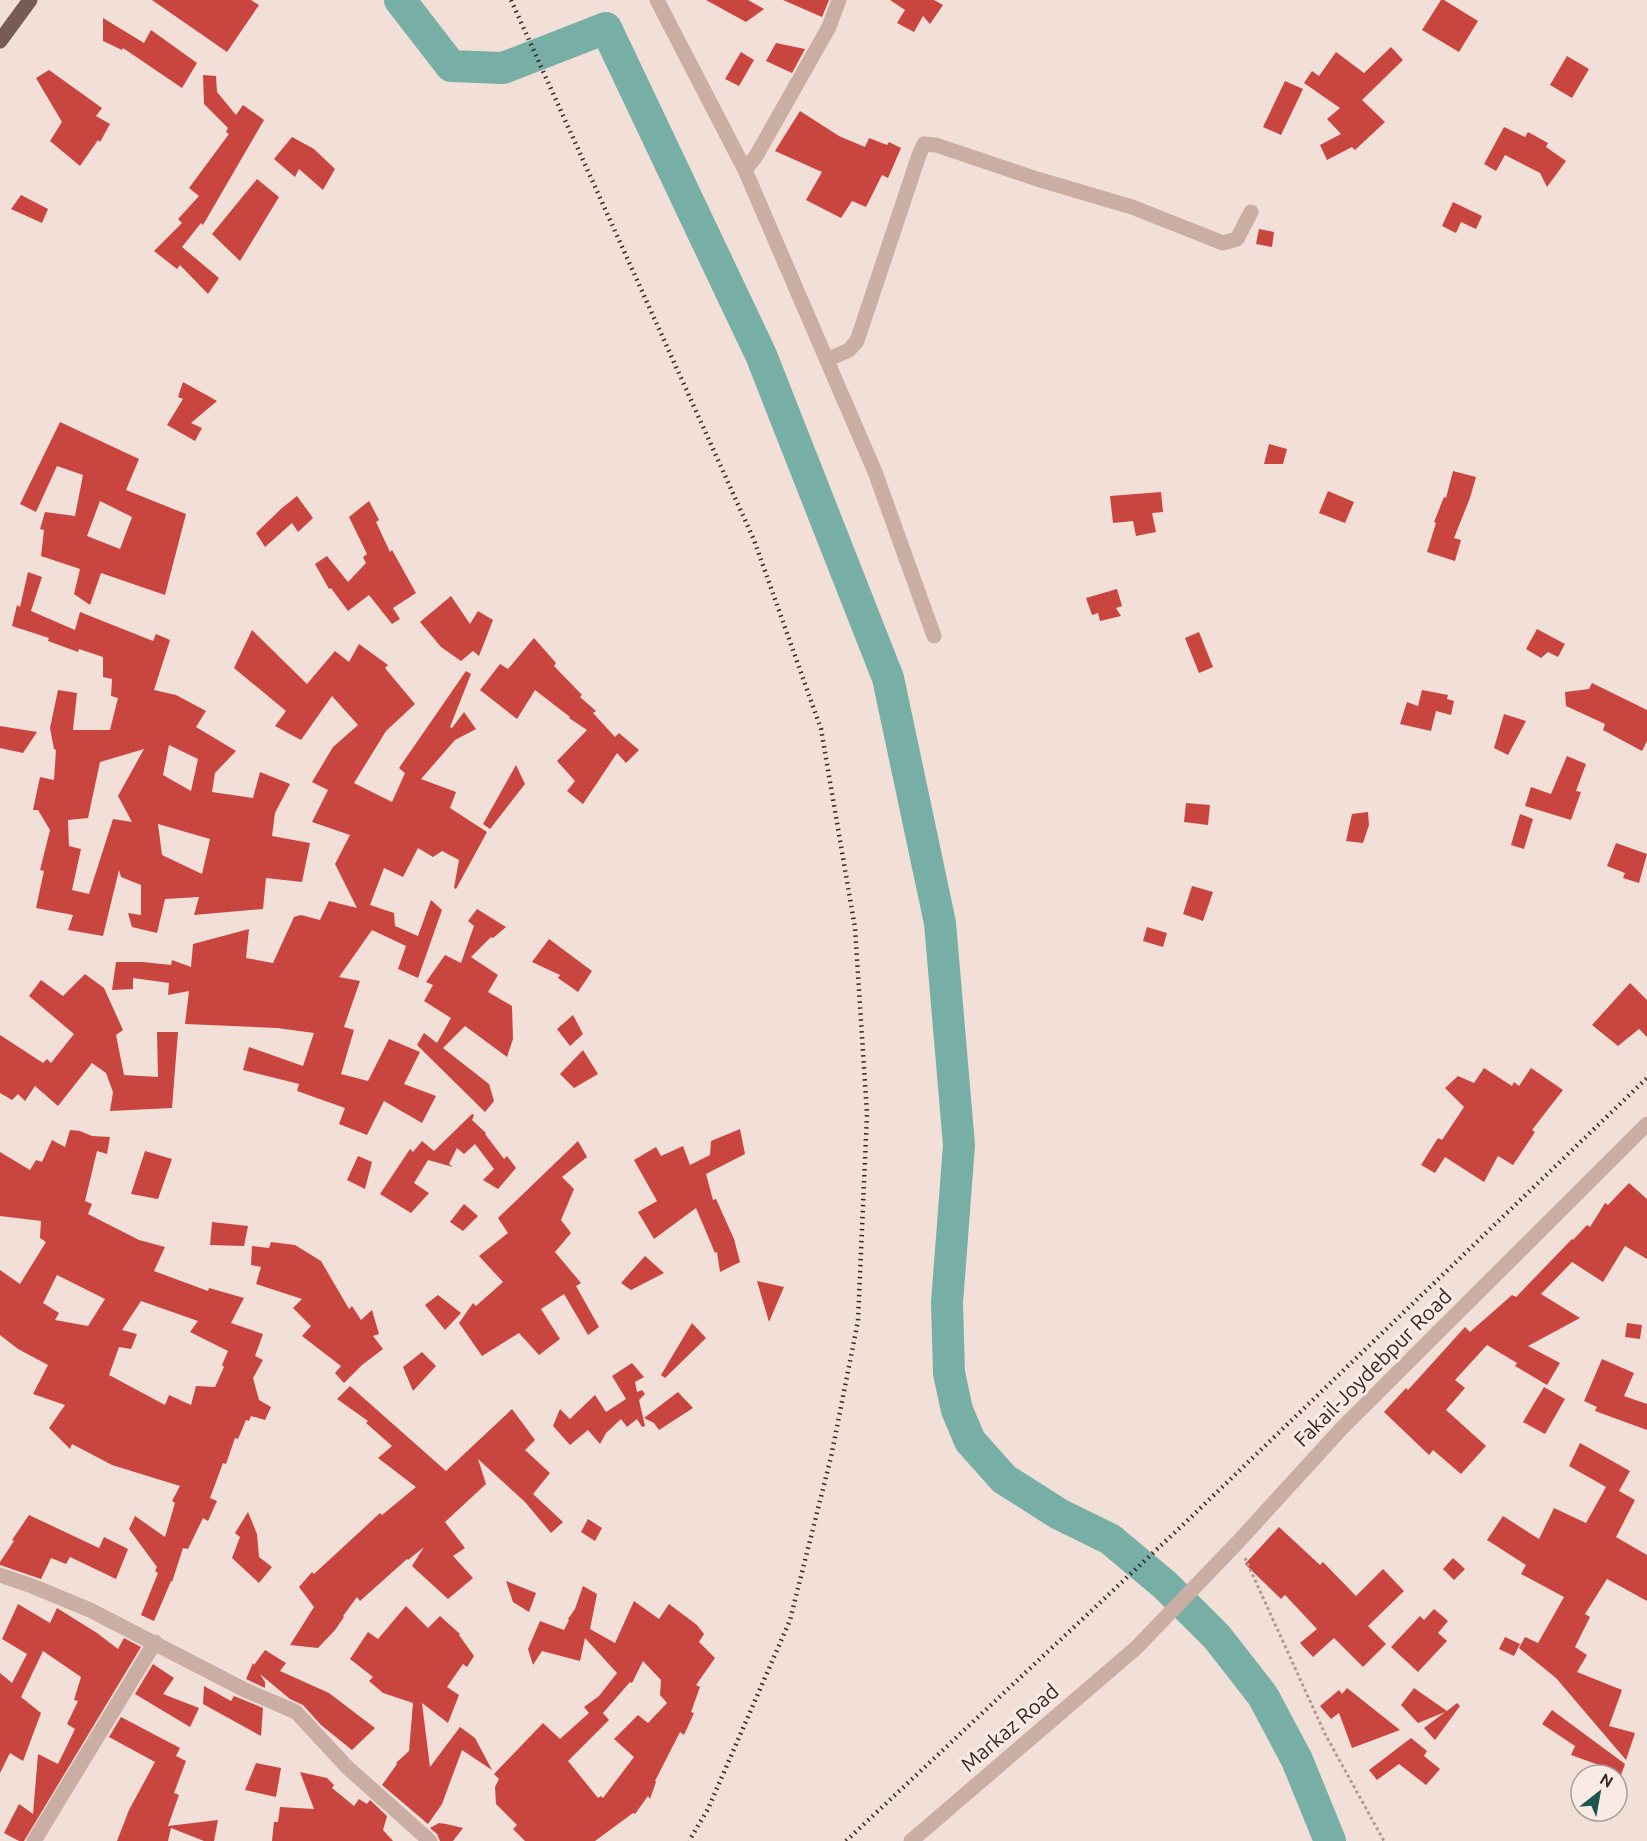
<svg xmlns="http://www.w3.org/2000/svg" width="1647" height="1841" font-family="Ubuntu,sans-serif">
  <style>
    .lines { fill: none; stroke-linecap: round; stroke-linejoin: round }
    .river { stroke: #77afa6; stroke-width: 32 }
    .building { fill: #c9453f; fill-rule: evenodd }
    .path { stroke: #b5978e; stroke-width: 3; stroke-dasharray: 3 3; stroke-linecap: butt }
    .minor { stroke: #caaea4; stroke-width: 15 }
    .major { stroke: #775b56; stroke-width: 15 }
    .rail { stroke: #352826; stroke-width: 4.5; stroke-dasharray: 1.5 4.5; stroke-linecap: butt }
    .labels { text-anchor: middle; stroke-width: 6; stroke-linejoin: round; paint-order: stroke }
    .street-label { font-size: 21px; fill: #352826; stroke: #f9ebe4 }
  </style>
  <rect width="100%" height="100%" fill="#f2e0d8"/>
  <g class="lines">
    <path class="river" d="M 400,0 L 451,66 L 503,68 L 606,28 L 761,355 L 888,678 L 940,923 L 959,1145 L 947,1303 L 949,1373 L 957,1410 L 970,1441 L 1004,1479 L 1059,1514 L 1110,1539 L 1165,1585 L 1217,1637 L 1263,1696 L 1297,1760 L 1330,1841"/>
  </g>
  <path class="building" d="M 152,0 L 251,0 L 259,5 L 227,52 Z
    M 706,0 L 748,0 L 764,9 L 746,22 Z
    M 783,0 L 829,0 L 822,17 Z
    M 890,0 L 934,0 L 943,5 L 930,24 L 923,16 L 914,32 L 897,23 L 905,10 Z
    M 1441,0 L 1444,0 L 1478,21 L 1459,52 L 1422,30 Z
    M 103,18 L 144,43 L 151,30 L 197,63 L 182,88 L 123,48 L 122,50 L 103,41 Z
    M 776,43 L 805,49 L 792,73 L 766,61 Z
    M 1391,47 L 1403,60 L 1362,100 L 1385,122 L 1355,150 L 1352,147 L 1327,160 L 1320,145 L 1341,134 L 1327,119 L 1340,108 L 1304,83 L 1312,71 L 1319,76 L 1336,52 L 1364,73 Z
    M 741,52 L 754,60 L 739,86 L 725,79 Z
    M 1567,56 L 1589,69 L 1572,98 L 1550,85 Z
    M 49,70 L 102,108 L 96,116 L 110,124 L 100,142 L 98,140 L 80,166 L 50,141 L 62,122 L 36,78 Z
    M 203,75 L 216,76 L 217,92 L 236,115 L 243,105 L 264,120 L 203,225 L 201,223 L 182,247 L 219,278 L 208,294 L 180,265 L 177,269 L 154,251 L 182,223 L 178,219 L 199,196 L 189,188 L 229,134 L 226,132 L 228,128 L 204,104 Z
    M 1285,81 L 1303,89 L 1281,135 L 1263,127 Z
    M 800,111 L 839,136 L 865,147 L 869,138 L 887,145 L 889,142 L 901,148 L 888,178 L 882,175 L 866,207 L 852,201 L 841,218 L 806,200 L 822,172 L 775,151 Z
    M 1504,127 L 1525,137 L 1528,132 L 1548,143 L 1546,147 L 1566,161 L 1547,187 L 1540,173 L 1505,155 L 1496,171 L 1484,164 Z
    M 292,137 L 314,149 L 335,169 L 323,190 L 299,169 L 295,177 L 274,159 Z
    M 257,179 L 279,197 L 240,261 L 212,234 Z
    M 21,195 L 48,209 L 42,223 L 11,209 Z
    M 1453,202 L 1482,216 L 1476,229 L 1461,222 L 1456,233 L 1442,226 Z
    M 1259,229 L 1274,232 L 1272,247 L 1256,244 Z
    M 183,382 L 217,401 L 191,423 L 202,428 L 195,441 L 167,425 L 183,399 L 178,397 Z
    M 60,422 L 139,459 L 126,490 L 186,514 L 165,595 L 101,573 L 90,605 L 74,594 L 80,569 L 41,556 L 44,530 L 40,529 L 45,512 L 75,516 L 83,475 L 57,466 L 36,512 L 20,504 ZM 100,501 L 132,517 L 120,549 L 87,536 Z
    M 1269,444 L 1287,449 L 1283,464 L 1264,464 Z
    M 1453,471 L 1476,477 L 1470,498 L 1454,538 L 1461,540 L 1455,561 L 1427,552 L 1436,523 L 1434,522 L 1444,497 L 1446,498 Z
    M 1328,491 L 1354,502 L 1345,523 L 1319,513 Z
    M 1161,492 L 1163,512 L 1152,513 L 1156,532 L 1136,536 L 1133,521 L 1113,523 L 1110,496 Z
    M 297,496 L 313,518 L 298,532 L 292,523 L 265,547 L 256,533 L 282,508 Z
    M 369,501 L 379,520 L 376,522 L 390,552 L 392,550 L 416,593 L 393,608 L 400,619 L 392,624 L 369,595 L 348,611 L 331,588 L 329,589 L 315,564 L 327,556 L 348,582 L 366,563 L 363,557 L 367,554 L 349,517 Z
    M 28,572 L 42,577 L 31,611 L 75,630 L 80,612 L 153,641 L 156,634 L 170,640 L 154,690 L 176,695 L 206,711 L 196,727 L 236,751 L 215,773 L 212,792 L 253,798 L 260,772 L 290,784 L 275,813 L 272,836 L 310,843 L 302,882 L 266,878 L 263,909 L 194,915 L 199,897 L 165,899 L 157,933 L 132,927 L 128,913 L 141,915 L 141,885 L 121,877 L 119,870 L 103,936 L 68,930 L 73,915 L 36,908 L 44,871 L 40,870 L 50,830 L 38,810 L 33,810 L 40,777 L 54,780 L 56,750 L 54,749 L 50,728 L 58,690 L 77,693 L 73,730 L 110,730 L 118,698 L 111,696 L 112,679 L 103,677 L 103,657 L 79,649 L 78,652 L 48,641 L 49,638 L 12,626 L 17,605 L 20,607 ZM 169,745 L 198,759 L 191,791 L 163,775 ZM 144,749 L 118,796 L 132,822 L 113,819 L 89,894 L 72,890 L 81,849 L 69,846 L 68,820 L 88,818 L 100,762 ZM 158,824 L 210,839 L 202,874 L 162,855 Z
    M 1117,589 L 1122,606 L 1116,608 L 1121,616 L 1100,621 L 1098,613 L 1092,615 L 1086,598 Z
    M 451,596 L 470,624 L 478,611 L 493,620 L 479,656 L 473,651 L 461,661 L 441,647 L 420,622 Z
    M 1537,629 L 1565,644 L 1558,657 L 1548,652 L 1541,658 L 1526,649 Z
    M 252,630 L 307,684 L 335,651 L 349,662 L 359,644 L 388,665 L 385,668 L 415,704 L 386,731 L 354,783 L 392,802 L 405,773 L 399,768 L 466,671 L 471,674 L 450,727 L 452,728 L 464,712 L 476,729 L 455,740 L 421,779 L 456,792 L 450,808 L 487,832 L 456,889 L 454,888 L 459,860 L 442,851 L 433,857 L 418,848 L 403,877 L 384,868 L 370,905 L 394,913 L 395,926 L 418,936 L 431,900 L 442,910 L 418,978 L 398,969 L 406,946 L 372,930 L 339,977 L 360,981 L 344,1027 L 354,1030 L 341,1074 L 368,1081 L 389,1039 L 420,1052 L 404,1084 L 436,1096 L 422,1123 L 384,1101 L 367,1135 L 339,1124 L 345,1108 L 297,1091 L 299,1084 L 243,1070 L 249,1047 L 303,1066 L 314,1033 L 277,1028 L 185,1024 L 189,991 L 168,995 L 169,983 L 133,978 L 133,989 L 112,990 L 116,962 L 143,962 L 171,965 L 172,960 L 191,967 L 193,944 L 249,929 L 246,958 L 273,963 L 294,917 L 301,915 L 320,920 L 329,901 L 357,908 L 335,864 L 350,835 L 312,822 L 328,790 L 312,782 L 333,747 L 358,725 L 332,696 L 301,740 L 275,726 L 286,711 L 234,668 Z
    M 1199,632 L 1213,667 L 1199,673 L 1185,638 Z
    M 534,638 L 556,663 L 554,666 L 582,695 L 580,697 L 596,711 L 593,713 L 615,737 L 619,733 L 639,750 L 626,763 L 617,753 L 583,804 L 567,791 L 575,781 L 557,761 L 587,730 L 569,718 L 570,717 L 535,690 L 517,719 L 480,690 L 500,664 L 508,669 Z
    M 1592,683 L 1647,710 L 1647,741 L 1642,751 L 1603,730 L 1605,724 L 1566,706 L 1565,692 L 1589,689 Z
    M 1422,690 L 1448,695 L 1447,699 L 1454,701 L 1451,715 L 1436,711 L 1431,731 L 1400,724 L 1407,702 L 1418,706 Z
    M 1504,714 L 1526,721 L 1508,755 L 1494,748 Z
    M 0,726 L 37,732 L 23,753 L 0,748 Z
    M 1567,756 L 1586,764 L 1576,791 L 1581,792 L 1571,820 L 1525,806 L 1531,787 L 1551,794 Z
    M 516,765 L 525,784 L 490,829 L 483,824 Z
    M 1186,803 L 1210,805 L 1208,825 L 1184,822 Z
    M 1368,812 L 1369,825 L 1363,843 L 1346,841 L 1352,814 Z
    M 1520,814 L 1533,819 L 1524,849 L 1511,845 Z
    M 1616,843 L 1647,854 L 1639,883 L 1623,878 L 1625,873 L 1607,866 Z
    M 1192,886 L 1213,892 L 1203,921 L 1183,914 Z
    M 477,909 L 506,927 L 493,938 L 491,937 L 471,957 L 498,975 L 488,992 L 512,1006 L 513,1039 L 507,1057 L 465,1026 L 443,1048 L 489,1084 L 494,1101 L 485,1112 L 417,1045 L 424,1033 L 437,1043 L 451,1018 L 424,1001 L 433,985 L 426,982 L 445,955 L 461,963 L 474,926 L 468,921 Z
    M 1147,927 L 1167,933 L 1163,947 L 1143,941 Z
    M 549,939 L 592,971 L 578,992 L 558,978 L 560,975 L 532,962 Z
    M 85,974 L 104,988 L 123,1030 L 116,1035 L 124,1075 L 158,1077 L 157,1032 L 178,1032 L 172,1108 L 110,1111 L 113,1092 L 106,1073 L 92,1063 L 58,1106 L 35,1086 L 25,1101 L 18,1094 L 12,1100 L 0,1093 L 0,1035 L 43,1063 L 47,1059 L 51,1063 L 74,1034 L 29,996 L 41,980 L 63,996 Z
    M 1630,983 L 1647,1000 L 1647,1037 L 1639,1029 L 1618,1046 L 1592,1025 Z
    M 573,1015 L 583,1034 L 570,1046 L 557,1029 Z
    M 583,1050 L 598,1074 L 574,1088 L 560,1074 Z
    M 1484,1068 L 1512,1086 L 1514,1082 L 1519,1086 L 1531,1068 L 1563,1090 L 1532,1130 L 1535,1132 L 1513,1165 L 1498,1156 L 1484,1182 L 1445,1157 L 1435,1173 L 1421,1165 L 1438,1138 L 1442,1140 L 1464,1107 L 1445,1088 L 1458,1076 L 1474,1083 Z
    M 472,1114 L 474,1115 L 472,1120 L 486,1133 L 485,1134 L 504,1159 L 507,1156 L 516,1168 L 498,1189 L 483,1180 L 494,1169 L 475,1144 L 464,1154 L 457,1148 L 449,1164 L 453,1167 L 428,1160 L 414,1183 L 429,1193 L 411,1213 L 380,1194 L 410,1149 L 413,1152 L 422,1141 L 434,1151 Z
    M 740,1129 L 745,1154 L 706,1174 L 713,1200 L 716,1199 L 734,1239 L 740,1262 L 720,1272 L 717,1252 L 715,1253 L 696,1208 L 654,1239 L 638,1212 L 657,1201 L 634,1160 L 656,1147 L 661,1156 L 683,1146 L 690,1165 L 710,1155 L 711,1141 Z
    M 70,1130 L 80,1131 L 92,1136 L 110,1137 L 107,1154 L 97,1151 L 85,1201 L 92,1204 L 88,1214 L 139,1240 L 165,1247 L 154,1271 L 208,1291 L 209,1288 L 244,1298 L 231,1323 L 263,1334 L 255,1356 L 263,1360 L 253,1378 L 259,1400 L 271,1407 L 265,1420 L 251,1416 L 249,1421 L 246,1420 L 238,1439 L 235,1438 L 226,1464 L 223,1463 L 210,1498 L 217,1501 L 208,1521 L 203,1518 L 188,1549 L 183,1548 L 172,1582 L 171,1581 L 154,1621 L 141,1615 L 158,1573 L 155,1571 L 157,1567 L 129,1529 L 135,1516 L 165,1537 L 175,1503 L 172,1501 L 180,1486 L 112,1465 L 72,1444 L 70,1449 L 49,1428 L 65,1405 L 33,1394 L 48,1365 L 18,1349 L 0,1335 L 0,1270 L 20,1284 L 46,1242 L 40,1238 L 41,1221 L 0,1216 L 0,1152 L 30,1170 L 36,1160 L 42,1162 L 52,1140 L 65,1147 ZM 57,1275 L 105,1299 L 88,1326 L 55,1320 L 59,1313 L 43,1303 ZM 141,1301 L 198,1321 L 190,1332 L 228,1351 L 222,1365 L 224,1367 L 215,1387 L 196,1386 L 191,1405 L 169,1395 L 165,1405 L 109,1375 L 119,1347 L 131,1349 L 137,1334 L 122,1330 Z
    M 578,1141 L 587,1157 L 562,1177 L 574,1189 L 561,1220 L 571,1233 L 555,1252 L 581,1283 L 576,1286 L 599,1327 L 588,1335 L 564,1294 L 541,1309 L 560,1339 L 539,1355 L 519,1333 L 482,1356 L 459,1323 L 473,1303 L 476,1306 L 503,1282 L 479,1256 L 508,1233 L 498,1218 Z
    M 145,1151 L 172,1159 L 158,1199 L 131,1194 Z
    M 358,1156 L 372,1162 L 365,1189 L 347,1180 Z
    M 1629,1183 L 1647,1199 L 1647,1259 L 1625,1246 L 1603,1282 L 1572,1262 L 1541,1294 L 1580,1318 L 1528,1346 L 1560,1363 L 1547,1385 L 1515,1366 L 1517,1363 L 1487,1345 L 1455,1380 L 1465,1388 L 1446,1410 L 1486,1446 L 1461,1474 L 1433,1450 L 1429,1455 L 1384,1412 L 1406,1388 L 1408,1390 L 1465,1327 L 1470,1332 L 1512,1295 L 1516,1297 L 1572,1239 L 1573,1240 L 1587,1225 L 1590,1227 L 1605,1203 L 1608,1205 Z
    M 464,1204 L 478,1216 L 463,1231 L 450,1222 Z
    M 212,1222 L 248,1226 L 244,1246 L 210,1245 Z
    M 271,1242 L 295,1245 L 321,1261 L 349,1309 L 352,1306 L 361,1320 L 372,1310 L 379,1334 L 373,1336 L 383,1349 L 362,1365 L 344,1383 L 335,1373 L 341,1366 L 302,1336 L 311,1326 L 293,1308 L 302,1299 L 256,1284 L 261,1267 L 251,1265 L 252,1246 L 269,1248 Z
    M 645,1256 L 664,1273 L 631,1290 L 621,1283 Z
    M 757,1281 L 784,1287 L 769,1322 Z
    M 438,1295 L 461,1313 L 445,1330 L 425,1305 Z
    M 692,1323 L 706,1338 L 665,1378 L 661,1375 Z
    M 1627,1323 L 1642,1325 L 1640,1339 L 1625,1337 Z
    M 422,1352 L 436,1366 L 413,1391 L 403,1367 Z
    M 1602,1359 L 1634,1373 L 1624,1396 L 1647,1404 L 1647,1430 L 1595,1411 L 1597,1407 L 1584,1401 Z
    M 632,1363 L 644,1377 L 635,1382 L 637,1392 L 642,1390 L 645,1394 L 639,1400 L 645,1426 L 642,1427 L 637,1419 L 627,1427 L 621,1419 L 606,1433 L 600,1444 L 588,1430 L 570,1445 L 553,1426 L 560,1409 L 570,1419 L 595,1395 L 606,1412 L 626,1399 L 612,1376 Z
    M 350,1386 L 446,1471 L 512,1409 L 535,1440 L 525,1450 L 550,1473 L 533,1494 L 563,1522 L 551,1533 L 525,1502 L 478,1459 L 486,1484 L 445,1522 L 465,1548 L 453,1556 L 473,1578 L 448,1599 L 412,1566 L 424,1547 L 408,1560 L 407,1559 L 360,1601 L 357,1597 L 343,1616 L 344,1617 L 335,1630 L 318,1648 L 290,1645 L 314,1607 L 299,1587 L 312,1572 L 314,1574 L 380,1513 L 382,1515 L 416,1487 L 378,1458 L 392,1446 L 366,1423 L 368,1421 L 337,1399 Z
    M 1544,1387 L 1565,1399 L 1545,1434 L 1523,1422 Z
    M 678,1392 L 693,1408 L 659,1430 L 654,1423 L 644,1418 Z
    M 1580,1443 L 1630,1471 L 1619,1491 L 1635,1500 L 1616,1537 L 1647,1555 L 1647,1601 L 1607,1579 L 1585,1614 L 1590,1617 L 1575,1647 L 1587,1655 L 1577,1672 L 1622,1690 L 1609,1726 L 1635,1733 L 1626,1760 L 1556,1678 L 1519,1648 L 1525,1637 L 1538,1643 L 1564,1597 L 1521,1574 L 1526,1565 L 1487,1540 L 1503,1516 L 1539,1539 L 1554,1508 L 1586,1523 L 1606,1487 L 1569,1466 Z
    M 248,1512 L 257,1534 L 259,1557 L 272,1567 L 259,1583 L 232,1558 L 240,1537 L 235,1533 Z
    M 29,1515 L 99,1548 L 104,1537 L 128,1549 L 116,1579 L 70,1557 L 66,1564 L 51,1558 L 41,1579 L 0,1565 L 0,1562 L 14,1541 L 12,1540 Z
    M 588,1519 L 602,1528 L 595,1541 L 581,1532 Z
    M 1279,1527 L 1320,1565 L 1323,1562 L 1356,1596 L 1383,1569 L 1404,1591 L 1368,1626 L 1386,1644 L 1363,1667 L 1334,1638 L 1313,1657 L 1300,1643 L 1317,1629 L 1285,1595 L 1281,1599 L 1245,1564 Z
    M 1453,1558 L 1465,1569 L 1454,1580 L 1443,1569 Z
    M 506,1581 L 536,1593 L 529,1612 L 513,1602 Z
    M 583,1586 L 597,1594 L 590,1629 L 615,1643 L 634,1601 L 659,1619 L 669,1604 L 697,1625 L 704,1634 L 699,1642 L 715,1658 L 696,1685 L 700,1687 L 691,1712 L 694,1713 L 684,1735 L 680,1732 L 655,1781 L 656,1782 L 650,1799 L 648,1796 L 635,1814 L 633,1813 L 595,1841 L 525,1841 L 513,1829 L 517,1825 L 496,1804 L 495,1787 L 499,1779 L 494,1774 L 543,1723 L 560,1739 L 589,1713 L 584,1707 L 599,1696 L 617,1673 L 585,1638 L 580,1661 L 542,1651 L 533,1665 L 528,1649 L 540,1621 L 564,1630 L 569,1620 L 568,1619 L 575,1609 ZM 643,1661 L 661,1680 L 660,1695 L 667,1703 L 648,1723 L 638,1715 L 614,1739 L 634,1757 L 603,1798 L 601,1796 L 598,1798 L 568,1761 L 609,1720 L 603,1713 L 630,1682 L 632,1683 Z
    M 18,1604 L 50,1623 L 57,1608 L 97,1633 L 118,1649 L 124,1638 L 141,1647 L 24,1841 L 19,1841 L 4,1833 L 19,1804 L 33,1814 L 38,1754 L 58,1764 L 75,1729 L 67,1724 L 78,1701 L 74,1700 L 81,1677 L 43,1651 L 21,1697 L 41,1713 L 23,1761 L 10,1753 L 0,1773 L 0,1673 L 12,1683 L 27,1654 L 2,1639 Z
    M 406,1606 L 428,1628 L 440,1616 L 460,1634 L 459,1635 L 474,1656 L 467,1667 L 463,1664 L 447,1687 L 459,1695 L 448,1723 L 422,1703 L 430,1767 L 460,1727 L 475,1738 L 492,1770 L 462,1750 L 442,1804 L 428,1824 L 382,1785 L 397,1764 L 396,1763 L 409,1751 L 413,1703 L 383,1693 L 369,1681 L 373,1677 L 350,1659 L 368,1632 L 378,1639 Z
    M 1434,1609 L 1448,1621 L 1438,1633 L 1447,1641 L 1418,1672 L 1391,1647 L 1420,1616 L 1424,1620 Z
    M 1505,1637 L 1520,1644 L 1514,1656 L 1499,1649 Z
    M 265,1650 L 286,1663 L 280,1671 L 329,1693 L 375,1728 L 352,1750 L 321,1725 L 303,1705 L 290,1699 L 260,1674 L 265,1682 L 265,1688 L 246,1679 L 253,1663 L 254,1665 Z
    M 153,1664 L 174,1678 L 163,1694 L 199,1708 L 190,1727 L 135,1694 Z
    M 204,1686 L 231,1701 L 234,1696 L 263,1708 L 261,1736 L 203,1704 Z
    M 1347,1688 L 1400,1730 L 1352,1748 L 1339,1713 L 1331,1719 L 1320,1706 L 1339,1690 L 1342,1694 Z
    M 1414,1688 L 1447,1711 L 1457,1703 L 1460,1706 L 1435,1740 L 1424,1728 L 1445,1712 L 1418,1723 L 1401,1705 Z
    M 1552,1710 L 1625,1764 L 1621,1775 L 1595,1775 L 1599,1765 L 1571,1755 L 1575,1746 L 1542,1724 Z
    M 121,1717 L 180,1748 L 176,1756 L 186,1761 L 174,1793 L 179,1795 L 168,1826 L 218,1820 L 214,1841 L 204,1841 L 171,1828 L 168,1841 L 117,1841 L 129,1810 L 155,1762 L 109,1737 Z
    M 1411,1738 L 1427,1751 L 1424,1756 L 1440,1769 L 1426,1785 L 1399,1764 L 1377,1780 L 1369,1770 Z
    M 256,1763 L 281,1768 L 276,1797 L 245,1790 Z
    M 300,1772 L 327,1778 L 334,1785 L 332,1788 L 354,1806 L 359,1799 L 367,1804 L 370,1800 L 387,1816 L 383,1830 L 393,1841 L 272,1841 L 274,1822 L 278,1822 L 280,1807 L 314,1809 Z
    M 439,1823 L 446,1824 L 463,1828 L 453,1841 L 440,1841 L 437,1834 L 430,1828 Z"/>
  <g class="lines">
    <path class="path" d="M 1245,1558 L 1325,1734 L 1384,1841"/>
    <path class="minor" d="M 657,0 L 745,170
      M 839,0 L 829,27 L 756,156 L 745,170 L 875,472 L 934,636
      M 827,360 L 849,350 L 857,341 L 919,155 L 924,144 L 936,145 L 1037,179 L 1132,207 L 1223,243 L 1237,239 L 1251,212
      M 0,1575 L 32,1586 L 90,1610 L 245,1690 L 296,1712 L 347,1767 L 430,1841
      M 34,1841 L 155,1642
      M 911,1841 L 1136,1648 L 1238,1542 L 1342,1428 L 1647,1124"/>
    <path class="major" d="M 0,41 L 30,0"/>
    <path class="rail" d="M 511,0 L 754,540 L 821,729 L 855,928 L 867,1114 L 858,1321 L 831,1457 L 790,1620 L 708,1809 L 689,1841
      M 846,1841 L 1187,1521 L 1647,1078"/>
  </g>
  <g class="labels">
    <g class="street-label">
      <text transform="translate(1373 1368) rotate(-45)" y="7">Fakail-Joydebpur Road</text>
      <text transform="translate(1010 1728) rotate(-41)" y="7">Markaz Road</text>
    </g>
  </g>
  <g transform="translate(1599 1793) rotate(31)"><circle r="28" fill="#f9ebe4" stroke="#ab9d98" stroke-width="1.5"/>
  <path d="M0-4.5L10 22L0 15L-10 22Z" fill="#1b574f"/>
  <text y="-9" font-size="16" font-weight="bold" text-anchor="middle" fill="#352826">N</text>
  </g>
</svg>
